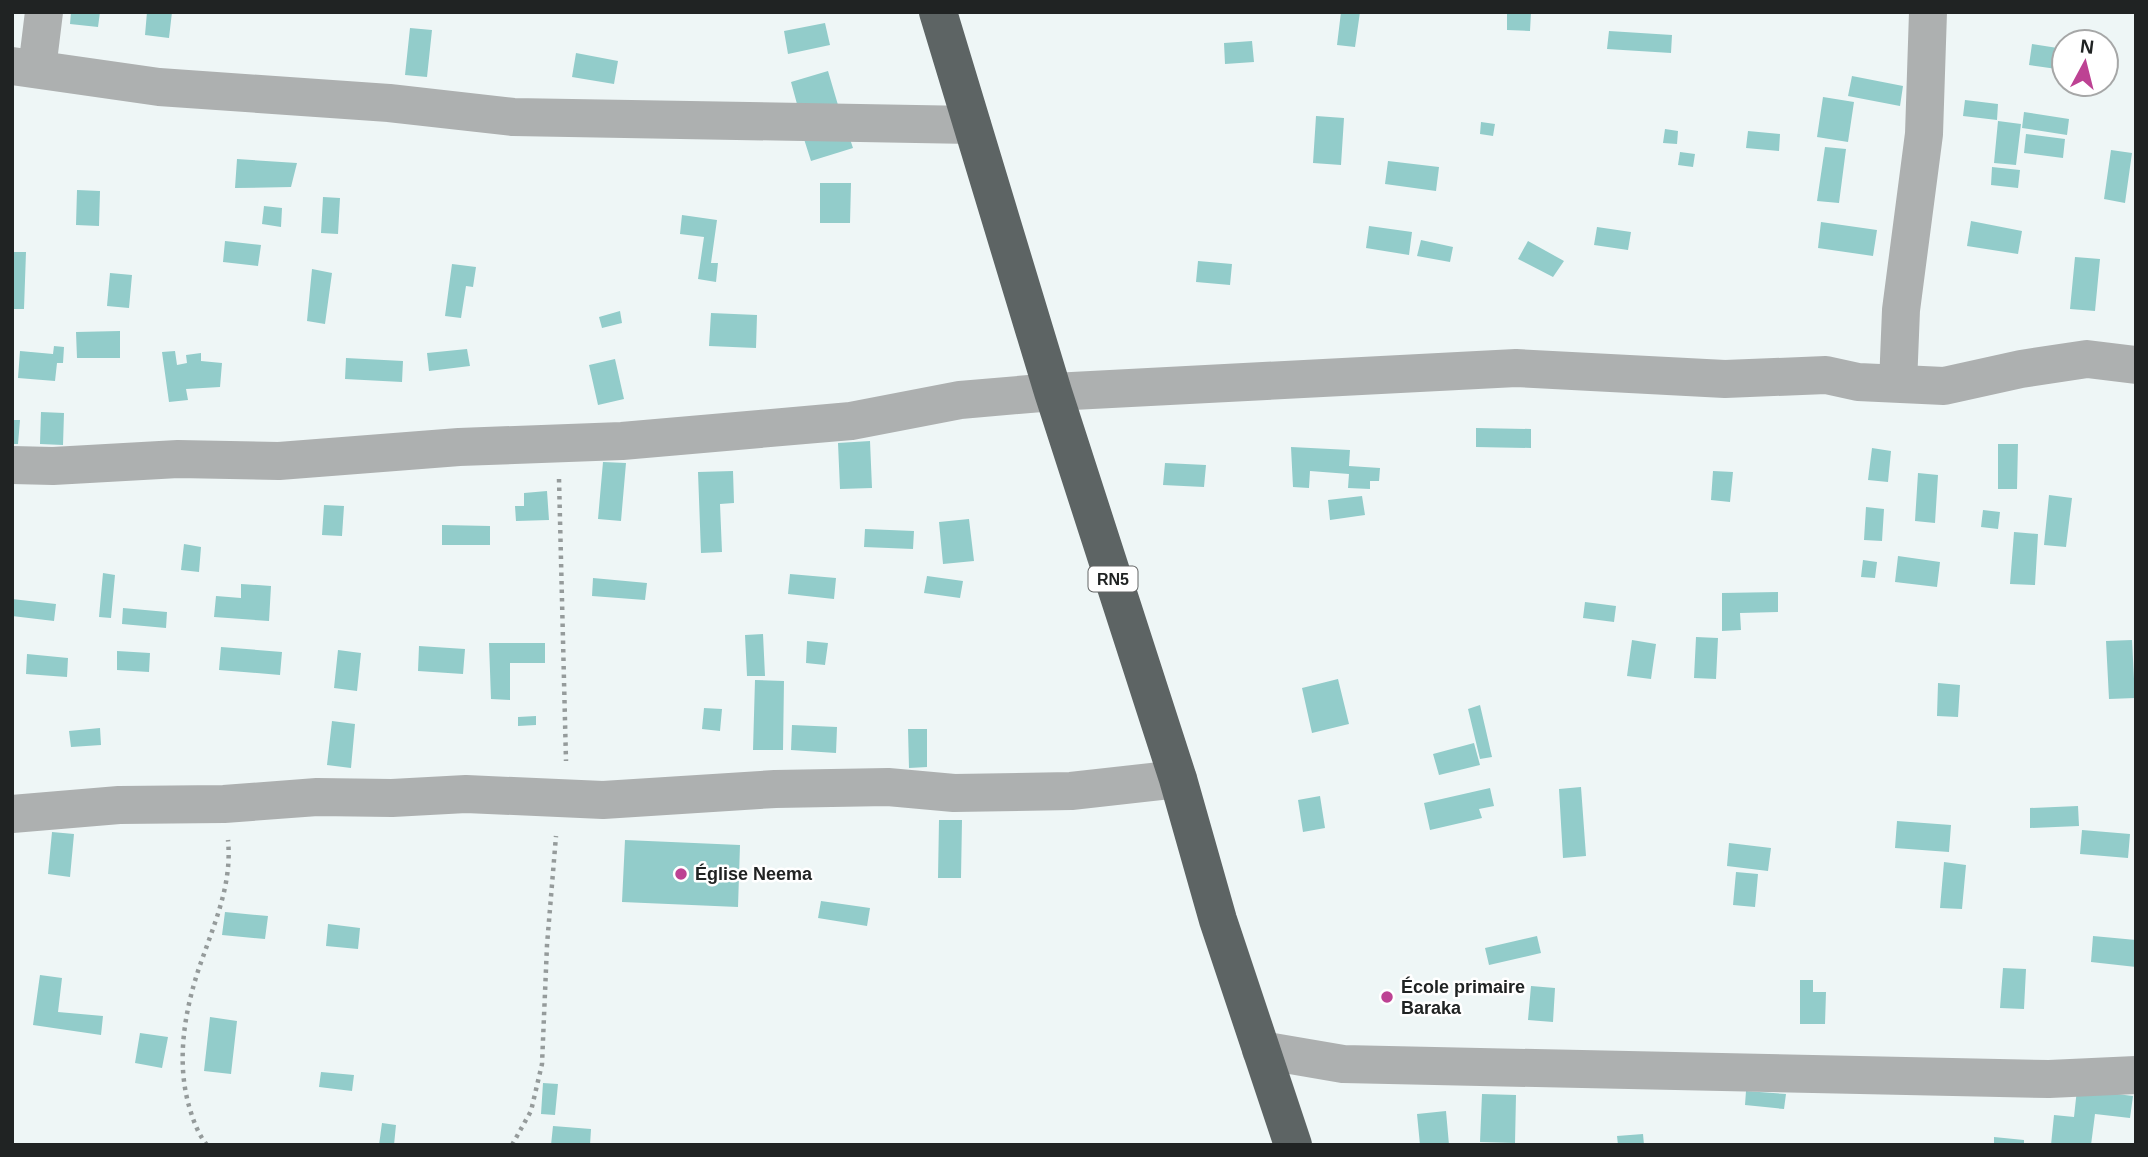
<svg xmlns="http://www.w3.org/2000/svg" width="2148" height="1157" font-family="Arial,sans-serif">
  <style>
    .building { fill: #92ccca }
    .lines { fill: none; stroke-linecap: round; stroke-linejoin: round }
    .path { stroke: #959b9b; stroke-width: 4.5; stroke-dasharray: 3.5 5; stroke-linecap: butt }
    .minor { stroke: #adb0b0; stroke-width: 38 }
    .highway { stroke: #5d6464; stroke-width: 38 }
    .poi-dot { fill: #bd4293; stroke: #fff; stroke-width: 2.5 }
    .labels { text-anchor: middle; stroke-width: 5; stroke-linejoin: round; paint-order: stroke }
    .shield { fill: #fff; stroke: #636565; stroke-width: 2 }
    .shield-label { font-size: 16px; font-weight: bold; fill: #202323 }
    .poi-label { font-size: 18px; font-weight: bold; fill: #202323; stroke: #fff; text-anchor: start }
  </style>
  <rect width="100%" height="100%" fill="#eef6f6"/>
  <path class="building" d="M 71,12 L 100,12 L 98,27 L 70,24 Z
    M 147,12 L 172,12 L 169,38 L 145,35 Z
    M 1341,12 L 1360,12 L 1355,47 L 1337,45 Z
    M 1507,12 L 1531,12 L 1530,31 L 1507,30 Z
    M 825,23 L 830,45 L 788,54 L 784,31 Z
    M 410,28 L 432,30 L 427,77 L 405,75 Z
    M 1609,31 L 1672,35 L 1671,53 L 1607,49 Z
    M 1252,41 L 1254,62 L 1225,64 L 1224,43 Z
    M 2032,44 L 2064,49 L 2064,70 L 2029,65 Z
    M 576,53 L 618,61 L 614,84 L 572,77 Z
    M 828,71 L 838,105 L 800,115 L 791,82 Z
    M 1852,76 L 1903,86 L 1900,106 L 1848,96 Z
    M 1823,97 L 1854,102 L 1848,142 L 1817,137 Z
    M 1965,100 L 1998,104 L 1997,120 L 1963,116 Z
    M 2024,112 L 2069,119 L 2067,135 L 2022,128 Z
    M 1316,116 L 1344,118 L 1341,165 L 1313,163 Z
    M 1998,121 L 2021,124 L 2016,165 L 1994,163 Z
    M 1481,122 L 1495,124 L 1493,136 L 1480,134 Z
    M 1665,129 L 1678,131 L 1677,144 L 1663,143 Z
    M 1748,131 L 1780,134 L 1779,151 L 1746,148 Z
    M 848,133 L 853,148 L 811,161 L 804,139 Z
    M 2026,134 L 2065,139 L 2063,158 L 2024,153 Z
    M 1825,147 L 1846,149 L 1839,203 L 1817,201 Z
    M 2111,150 L 2132,153 L 2125,203 L 2104,199 Z
    M 1680,152 L 1695,154 L 1693,167 L 1678,165 Z
    M 237,159 L 297,163 L 291,187 L 235,188 Z
    M 1388,161 L 1439,167 L 1436,191 L 1385,184 Z
    M 1992,167 L 2020,170 L 2018,188 L 1991,185 Z
    M 820,183 L 851,183 L 850,223 L 820,223 Z
    M 77,190 L 100,191 L 99,226 L 76,225 Z
    M 323,197 L 340,198 L 338,234 L 321,233 Z
    M 264,206 L 282,208 L 281,227 L 262,224 Z
    M 682,215 L 717,220 L 711,263 L 718,263 L 716,282 L 698,279 L 704,237 L 680,234 Z
    M 1971,221 L 2022,231 L 2018,254 L 1967,246 Z
    M 1821,222 L 1877,230 L 1873,256 L 1818,248 Z
    M 1369,226 L 1412,232 L 1409,255 L 1366,248 Z
    M 1597,227 L 1631,232 L 1628,250 L 1594,245 Z
    M 1421,240 L 1453,247 L 1450,262 L 1417,256 Z
    M 225,241 L 261,245 L 258,266 L 223,262 Z
    M 1528,241 L 1564,261 L 1553,277 L 1518,259 Z
    M 12,252 L 26,252 L 24,309 L 12,309 Z
    M 2075,257 L 2100,259 L 2095,311 L 2070,309 Z
    M 1198,261 L 1232,264 L 1230,285 L 1196,282 Z
    M 452,264 L 476,267 L 473,287 L 466,286 L 461,318 L 445,316 Z
    M 312,269 L 332,273 L 325,324 L 307,321 Z
    M 110,273 L 132,275 L 129,308 L 107,306 Z
    M 620,311 L 622,323 L 602,328 L 599,317 Z
    M 711,313 L 757,315 L 756,348 L 709,346 Z
    M 120,331 L 120,358 L 77,358 L 76,332 Z
    M 54,346 L 64,347 L 63,363 L 57,363 L 55,381 L 18,378 L 20,351 L 53,354 Z
    M 467,349 L 470,366 L 429,371 L 427,353 Z
    M 175,351 L 177,365 L 187,363 L 186,355 L 201,353 L 201,361 L 222,363 L 220,387 L 186,389 L 188,400 L 169,402 L 162,352 Z
    M 346,358 L 403,361 L 402,382 L 345,379 Z
    M 615,359 L 624,399 L 598,405 L 589,365 Z
    M 41,412 L 64,413 L 63,445 L 40,444 Z
    M 12,420 L 20,420 L 18,444 L 12,444 Z
    M 1476,428 L 1531,429 L 1531,448 L 1476,447 Z
    M 870,441 L 872,488 L 840,489 L 838,443 Z
    M 1998,444 L 2018,444 L 2017,489 L 1998,489 Z
    M 1291,447 L 1350,450 L 1349,466 L 1380,468 L 1379,481 L 1370,481 L 1370,489 L 1348,488 L 1349,474 L 1310,471 L 1309,488 L 1293,487 Z
    M 1872,448 L 1891,451 L 1888,482 L 1868,480 Z
    M 603,462 L 626,463 L 621,521 L 598,519 Z
    M 1165,463 L 1206,465 L 1204,487 L 1163,485 Z
    M 733,471 L 734,503 L 720,504 L 722,552 L 701,553 L 698,472 Z
    M 1713,471 L 1733,472 L 1730,502 L 1711,500 Z
    M 1918,473 L 1938,475 L 1935,523 L 1915,521 Z
    M 547,491 L 549,520 L 516,521 L 515,506 L 524,506 L 524,493 Z
    M 2049,495 L 2072,498 L 2066,547 L 2044,545 Z
    M 1362,496 L 1365,515 L 1330,520 L 1328,500 Z
    M 324,505 L 344,506 L 342,536 L 322,535 Z
    M 1866,507 L 1884,509 L 1882,541 L 1864,540 Z
    M 1983,510 L 2000,512 L 1998,529 L 1981,527 Z
    M 969,519 L 974,561 L 943,564 L 939,522 Z
    M 442,525 L 490,526 L 490,545 L 442,545 Z
    M 865,529 L 914,531 L 913,549 L 864,547 Z
    M 2014,532 L 2038,534 L 2035,585 L 2010,584 Z
    M 184,544 L 201,547 L 199,572 L 181,570 Z
    M 1898,556 L 1940,562 L 1937,587 L 1895,582 Z
    M 1863,560 L 1877,562 L 1875,578 L 1861,577 Z
    M 103,573 L 115,575 L 111,618 L 99,617 Z
    M 790,574 L 836,578 L 834,599 L 788,594 Z
    M 927,576 L 963,581 L 960,598 L 924,593 Z
    M 593,578 L 647,583 L 645,600 L 592,596 Z
    M 241,584 L 271,586 L 269,621 L 214,617 L 216,596 L 241,598 Z
    M 1778,592 L 1778,612 L 1740,613 L 1741,630 L 1722,631 L 1722,593 Z
    M 12,599 L 56,604 L 54,621 L 12,616 Z
    M 1585,602 L 1616,606 L 1614,622 L 1583,618 Z
    M 123,608 L 167,612 L 166,628 L 122,624 Z
    M 763,634 L 765,676 L 747,676 L 745,635 Z
    M 1696,637 L 1718,638 L 1716,679 L 1694,678 Z
    M 1632,640 L 1656,644 L 1651,679 L 1627,676 Z
    M 2132,640 L 2135,698 L 2109,699 L 2106,641 Z
    M 807,641 L 828,643 L 825,665 L 806,663 Z
    M 489,643 L 545,643 L 545,663 L 510,663 L 510,700 L 491,699 Z
    M 419,646 L 465,649 L 463,674 L 418,671 Z
    M 221,647 L 282,652 L 280,675 L 219,670 Z
    M 338,650 L 361,653 L 357,691 L 334,688 Z
    M 117,651 L 150,653 L 149,672 L 117,670 Z
    M 27,654 L 68,658 L 67,677 L 26,674 Z
    M 1338,679 L 1349,724 L 1312,733 L 1302,688 Z
    M 755,680 L 784,681 L 783,750 L 753,750 Z
    M 1938,683 L 1960,685 L 1958,717 L 1937,716 Z
    M 1480,705 L 1492,757 L 1480,759 L 1468,709 Z
    M 704,708 L 722,709 L 720,731 L 702,729 Z
    M 536,716 L 536,725 L 518,726 L 518,717 Z
    M 332,721 L 355,724 L 351,768 L 327,765 Z
    M 792,725 L 837,727 L 836,753 L 791,750 Z
    M 100,728 L 101,745 L 71,747 L 69,731 Z
    M 908,729 L 927,729 L 927,767 L 909,768 Z
    M 1474,743 L 1480,765 L 1439,775 L 1433,754 Z
    M 1581,787 L 1586,856 L 1563,858 L 1559,789 Z
    M 1490,788 L 1494,806 L 1479,809 L 1482,818 L 1430,830 L 1424,803 Z
    M 1320,796 L 1325,828 L 1303,832 L 1298,800 Z
    M 2078,806 L 2079,826 L 2030,828 L 2030,808 Z
    M 939,820 L 962,820 L 961,878 L 938,878 Z
    M 1897,821 L 1951,825 L 1949,852 L 1895,848 Z
    M 2082,830 L 2130,834 L 2128,858 L 2080,854 Z
    M 52,832 L 74,834 L 70,877 L 48,874 Z
    M 625,840 L 740,845 L 738,907 L 622,902 Z
    M 1729,843 L 1771,848 L 1768,871 L 1727,866 Z
    M 1944,862 L 1966,865 L 1962,909 L 1940,908 Z
    M 1736,872 L 1758,874 L 1755,907 L 1733,905 Z
    M 821,901 L 870,908 L 867,926 L 818,918 Z
    M 225,912 L 268,916 L 265,939 L 222,935 Z
    M 328,924 L 360,928 L 358,949 L 326,946 Z
    M 1537,936 L 1541,953 L 1489,965 L 1485,948 Z
    M 2093,936 L 2136,940 L 2136,967 L 2091,962 Z
    M 2003,968 L 2026,969 L 2024,1009 L 2000,1008 Z
    M 40,975 L 62,978 L 58,1012 L 103,1016 L 101,1035 L 33,1025 Z
    M 1800,980 L 1813,980 L 1813,992 L 1826,992 L 1825,1024 L 1800,1024 Z
    M 1531,986 L 1555,988 L 1553,1022 L 1528,1020 Z
    M 210,1017 L 237,1021 L 231,1074 L 204,1071 Z
    M 140,1033 L 168,1037 L 162,1068 L 135,1063 Z
    M 321,1072 L 354,1075 L 352,1091 L 319,1087 Z
    M 543,1083 L 558,1084 L 555,1115 L 541,1114 Z
    M 2077,1089 L 2133,1096 L 2130,1118 L 2095,1114 L 2091,1145 L 2051,1145 L 2054,1115 L 2074,1117 Z
    M 1746,1091 L 1786,1094 L 1784,1109 L 1745,1105 Z
    M 1482,1094 L 1516,1095 L 1515,1143 L 1480,1142 Z
    M 1446,1111 L 1449,1145 L 1420,1145 L 1417,1114 Z
    M 382,1123 L 396,1125 L 394,1145 L 379,1145 Z
    M 553,1126 L 591,1129 L 590,1145 L 551,1145 Z
    M 1643,1134 L 1644,1145 L 1618,1145 L 1617,1136 Z
    M 1994,1137 L 2024,1140 L 2024,1145 L 1994,1145 Z"/>
  <g class="lines">
    <path class="path" d="M 559,479 L 566,761
      M 207,1145 C 198,1134 193,1120 189,1106 C 175,1057 186,1002 204,954 C 217,917 232,881 228,840
      M 512,1145 L 531,1111 L 542,1064 L 547,945 L 556,836"/>
    <path class="minor" d="M 12,66 L 159,87 L 389,103 L 513,117 L 972,125
      M 37,69 L 44,12
      M 1898,384 L 1901,310 L 1924,134 L 1928,12
      M 12,465 L 53,466 L 178,459 L 279,461 L 459,447 L 622,441 L 851,421 L 960,400 L 1053,392 L 1516,368 L 1725,379 L 1826,375 L 1858,382 L 1944,386 L 2021,369 L 2087,359 L 2136,365
      M 12,814 L 119,805 L 224,804 L 317,797 L 392,798 L 466,794 L 603,800 L 775,789 L 888,787 L 954,793 L 1071,791 L 1178,779
      M 1261,1050 L 1343,1064 L 2049,1079 L 2136,1075"/>
    <path class="highway" d="M 938,12 L 1053,392 L 1178,779 L 1218,920 L 1293,1145"/>
  </g>
  <g class="poi-dot">
    <circle cx="681" cy="874" r="7"/>
    <circle cx="1387" cy="997" r="7"/>
  </g>
  <g class="labels">
    <rect class="shield" x="1088.5" y="566.5" width="49" height="25" rx="5"/>
    <g class="shield-label">
      <text x="1113" y="585">RN5</text>
    </g>
    <g class="poi-label">
      <text x="695" y="880">Église Neema</text>
      <text x="1401" y="993">École primaire<tspan x="1401" dy="21">Baraka</tspan></text>
    </g>
  </g>
  <rect width="2148" height="1157" fill="none" stroke="#202323" stroke-width="28"/>
  <g transform="translate(2085 63) rotate(7)"><circle r="33" fill="#ffffff" stroke="#a6a7a7" stroke-width="2"/>
  <path d="M0-5L12 26L0 18L-12 26Z" fill="#bd4293"/>
  <text y="-10" font-size="19" font-weight="bold" text-anchor="middle" fill="#202323">N</text>
  </g>
</svg>
